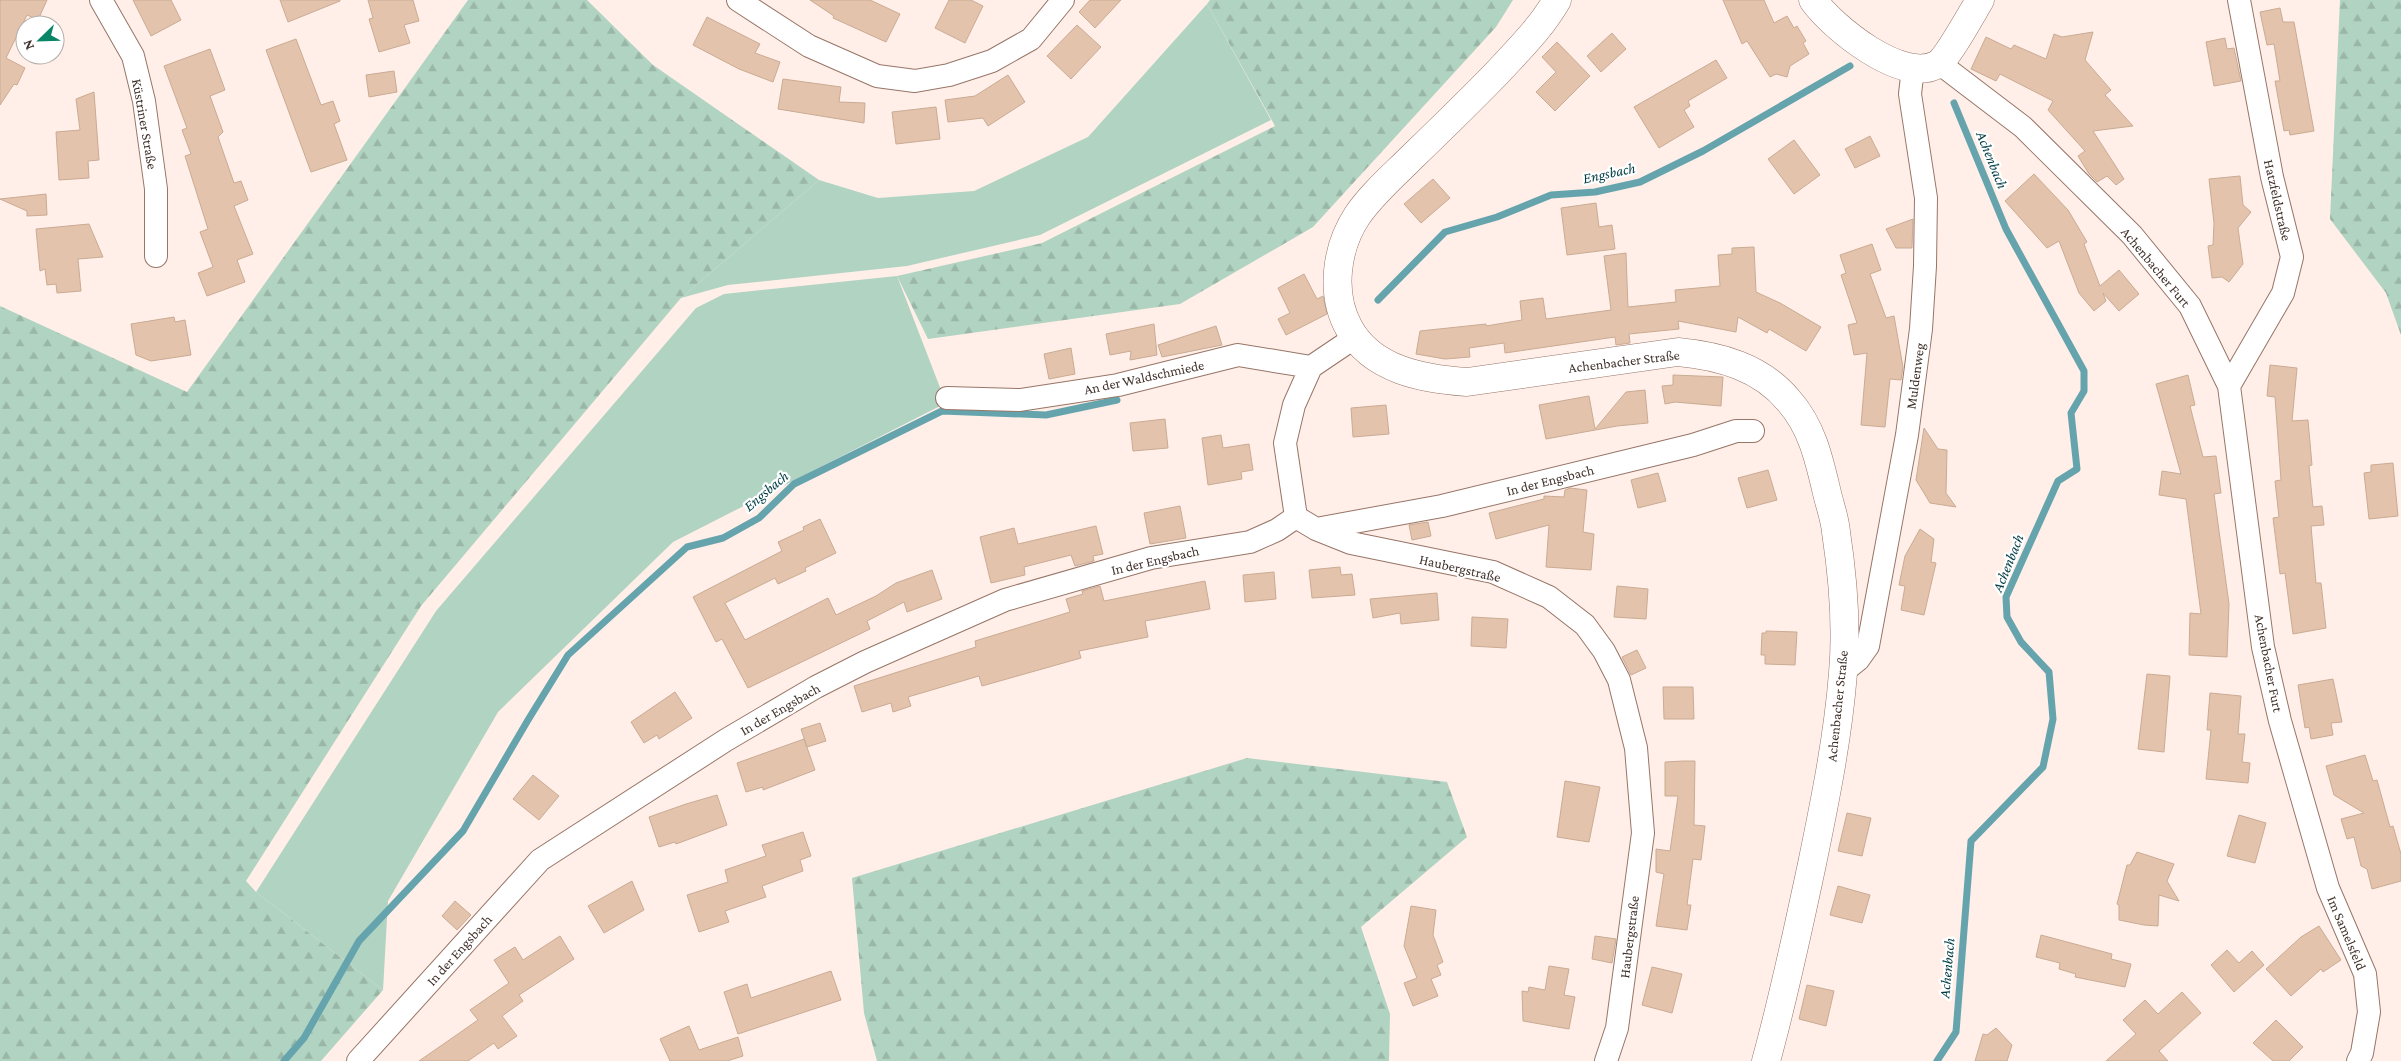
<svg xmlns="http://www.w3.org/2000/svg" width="2401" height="1061" font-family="'Crimson Pro',serif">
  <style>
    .green { fill: #b1d3c2 }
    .forest { fill: url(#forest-firs) }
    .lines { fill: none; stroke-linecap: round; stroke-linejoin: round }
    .stream { stroke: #66a4ad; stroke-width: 7 }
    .building { fill: #e3c3ab; stroke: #caab94 }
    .minor-casing { stroke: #977567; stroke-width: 24 }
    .tertiary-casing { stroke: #977567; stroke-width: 29 }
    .secondary-casing { stroke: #977567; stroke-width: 29 }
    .minor { stroke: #fff; stroke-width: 22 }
    .tertiary { stroke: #fff; stroke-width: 28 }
    .secondary { stroke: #fff; stroke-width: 28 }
    .labels { text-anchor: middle; stroke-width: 4.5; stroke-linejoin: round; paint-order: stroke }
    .street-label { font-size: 14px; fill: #40312b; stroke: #fff }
    .water-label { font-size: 15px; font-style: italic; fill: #003d44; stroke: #fff }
  </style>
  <defs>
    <pattern id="forest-firs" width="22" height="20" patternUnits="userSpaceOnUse" patternTransform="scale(1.25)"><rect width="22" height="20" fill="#b1d3c2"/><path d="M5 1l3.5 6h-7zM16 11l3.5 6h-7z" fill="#99b6a7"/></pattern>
  </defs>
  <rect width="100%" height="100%" fill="#ffefe8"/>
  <path class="green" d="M 1207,4 L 1271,120 L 1040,235 L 907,266 L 728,285 L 681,298 L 819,180 L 878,198 L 974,191 L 1088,137 Z
    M 897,276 L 946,403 L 673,542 L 498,712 L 388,901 L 383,990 L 256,892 L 436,611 L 696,308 L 724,294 Z"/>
  <path class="forest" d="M 468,0 L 587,0 L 653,65 L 819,180 L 681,298 L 421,606 L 246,881 L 256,892 L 383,990 L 321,1061 L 0,1061 L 0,306 L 187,392 Z
    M 1210,0 L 1513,0 L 1496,27 L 1313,227 L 1180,304 L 928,339 L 897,276 L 1042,243 L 1275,126 L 1207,4 Z
    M 2340,0 L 2401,0 L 2401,335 L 2386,293 L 2330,219 Z
    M 1247,758 L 1447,782 L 1467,837 L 1361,927 L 1390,1014 L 1389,1061 L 877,1061 L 864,1013 L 852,878 Z"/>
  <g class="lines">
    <path class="stream" d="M 1378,300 L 1445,232 L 1497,217 L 1551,195 L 1595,192 L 1640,182 L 1703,151 L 1850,66
      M 284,1061 L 304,1038 L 359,941 L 463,831 L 528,720 L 568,655 L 687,547 L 723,538 L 759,518 L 794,484 L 942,411 L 1046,415 L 1117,400
      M 1937,1061 L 1956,1032 L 1971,841 L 2043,767 L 2053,719 L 2049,672 L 2021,642 L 2007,617 L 2006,597 L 2058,481 L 2077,469 L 2071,413 L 2084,391 L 2084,371 L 2006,229 L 1954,103"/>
  </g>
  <path class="building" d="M 0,0 L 47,0 L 38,20 L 27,15 L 6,58 L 25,68 L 17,85 L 14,84 L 0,105 Z
    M 133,0 L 171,0 L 181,20 L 151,36 Z
    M 280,0 L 340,0 L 340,1 L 288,22 Z
    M 368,0 L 413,0 L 419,21 L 404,25 L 410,43 L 379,52 L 369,19 L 373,18 Z
    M 810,0 L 870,0 L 900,14 L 886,42 L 833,18 L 834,16 Z
    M 949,0 L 971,0 L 983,6 L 965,43 L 935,28 Z
    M 1090,0 L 1121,0 L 1095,28 L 1079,12 Z
    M 1723,0 L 1764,0 L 1774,23 L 1787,16 L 1794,28 L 1797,26 L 1806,41 L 1803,43 L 1809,54 L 1790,66 L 1787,77 L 1776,74 L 1770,77 L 1747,41 L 1742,44 Z
    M 2280,8 L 2283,22 L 2294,22 L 2314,131 L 2290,135 L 2289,130 L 2284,131 L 2275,81 L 2280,81 L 2274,44 L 2267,45 L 2260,12 Z
    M 707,17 L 760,44 L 755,53 L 780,62 L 773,82 L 739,69 L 693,45 Z
    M 1077,25 L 1101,47 L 1071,79 L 1047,56 Z
    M 2093,32 L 2085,60 L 2111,90 L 2105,95 L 2133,126 L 2093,131 L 2124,179 L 2116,185 L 2107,176 L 2097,182 L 2089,174 L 2078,156 L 2085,151 L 2048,110 L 2053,101 L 2000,74 L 1996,81 L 1971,69 L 1986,37 L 2011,49 L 2014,45 L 2046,59 L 2054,34 L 2062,37 Z
    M 1612,33 L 1626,49 L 1601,72 L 1587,56 Z
    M 2225,38 L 2227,49 L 2234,48 L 2241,81 L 2214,86 L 2206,42 Z
    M 296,39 L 321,105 L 333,101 L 340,121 L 334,124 L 347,160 L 311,172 L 266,50 Z
    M 1557,42 L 1590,76 L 1555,111 L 1536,92 L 1556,72 L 1542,57 Z
    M 210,49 L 225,90 L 210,96 L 223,132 L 218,137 L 234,183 L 241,181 L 248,200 L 234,206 L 253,254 L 237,260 L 245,282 L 207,296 L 198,273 L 213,267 L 200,232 L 208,229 L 185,156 L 191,154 L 182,130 L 187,128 L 164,66 Z
    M 1716,60 L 1727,78 L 1688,101 L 1690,106 L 1684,110 L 1694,127 L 1659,148 L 1634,107 Z
    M 394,71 L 397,92 L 369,97 L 366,75 Z
    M 1008,75 L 1025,102 L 988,126 L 983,118 L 948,122 L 945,100 L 975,96 Z
    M 783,79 L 841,87 L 839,102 L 865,103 L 864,123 L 778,109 Z
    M 94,92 L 99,160 L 88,161 L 89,178 L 59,180 L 56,132 L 80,130 L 76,99 Z
    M 936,107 L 940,139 L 896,144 L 892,112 Z
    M 1870,136 L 1880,156 L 1855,168 L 1845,149 Z
    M 1794,140 L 1820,175 L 1794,194 L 1768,159 Z
    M 2034,174 L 2068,210 L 2087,242 L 2084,244 L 2100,286 L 2119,270 L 2139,294 L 2119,311 L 2103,293 L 2106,301 L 2094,311 L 2079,293 L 2059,241 L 2047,248 L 2005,201 Z
    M 2240,176 L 2243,205 L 2251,212 L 2238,228 L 2243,264 L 2229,282 L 2222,277 L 2212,278 L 2208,246 L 2213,245 L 2214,223 L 2209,179 Z
    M 1433,179 L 1450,198 L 1421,223 L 1404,204 Z
    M 46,194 L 47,215 L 27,216 L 27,211 L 0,199 Z
    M 1596,203 L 1599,227 L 1612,225 L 1615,249 L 1567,255 L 1561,208 Z
    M 1913,219 L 1912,248 L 1896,248 L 1886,229 Z
    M 89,224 L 103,257 L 78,259 L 81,291 L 57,293 L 56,284 L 47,285 L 45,269 L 40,271 L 36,229 Z
    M 1872,244 L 1881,270 L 1870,274 L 1886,318 L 1894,316 L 1903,367 L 1901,380 L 1890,379 L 1885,427 L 1861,425 L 1867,353 L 1854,355 L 1848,325 L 1857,323 L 1841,275 L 1846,273 L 1840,255 Z
    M 1754,247 L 1756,292 L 1780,303 L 1821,327 L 1806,351 L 1769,329 L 1767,333 L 1738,317 L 1736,332 L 1678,321 L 1679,329 L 1629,334 L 1630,343 L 1616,345 L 1615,337 L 1505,353 L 1504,343 L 1469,348 L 1470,357 L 1445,359 L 1416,354 L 1420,331 L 1486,324 L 1486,326 L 1522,320 L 1520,301 L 1543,298 L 1546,319 L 1611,310 L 1604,256 L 1626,253 L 1628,307 L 1676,302 L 1675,290 L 1720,286 L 1718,255 L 1732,254 L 1732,248 Z
    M 1304,274 L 1317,299 L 1323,296 L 1327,314 L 1286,335 L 1278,319 L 1290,313 L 1278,288 Z
    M 174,317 L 175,322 L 185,320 L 191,355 L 151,361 L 136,355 L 131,324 Z
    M 1154,324 L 1157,355 L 1130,360 L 1131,351 L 1110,355 L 1106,334 Z
    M 1216,326 L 1222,345 L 1162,357 L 1158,345 Z
    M 1071,348 L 1075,374 L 1049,379 L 1044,354 Z
    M 2270,365 L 2297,368 L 2292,421 L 2308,420 L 2312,465 L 2309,466 L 2313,507 L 2322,506 L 2324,525 L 2311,526 L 2316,583 L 2321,583 L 2326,628 L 2293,634 L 2285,573 L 2280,574 L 2273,518 L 2279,517 L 2275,481 L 2281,480 L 2275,397 L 2267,396 Z
    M 1673,375 L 1723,377 L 1721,406 L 1675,402 L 1665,404 L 1662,386 L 1673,385 Z
    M 2188,375 L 2195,405 L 2190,406 L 2203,457 L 2216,456 L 2221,493 L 2214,494 L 2229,604 L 2227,657 L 2189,655 L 2190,613 L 2201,614 L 2186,499 L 2159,495 L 2162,471 L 2181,474 L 2156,384 Z
    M 1645,390 L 1648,423 L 1617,426 L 1546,439 L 1539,405 L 1589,396 L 1595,429 L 1626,392 Z
    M 1386,405 L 1389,434 L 1353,437 L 1351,408 Z
    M 1165,419 L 1168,448 L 1133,451 L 1130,423 Z
    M 1924,428 L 1938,449 L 1947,450 L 1946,493 L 1956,507 L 1930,503 L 1916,480 Z
    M 1221,435 L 1223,448 L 1249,444 L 1253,470 L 1241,472 L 1242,479 L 1208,485 L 1202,438 Z
    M 2393,463 L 2398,516 L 2369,519 L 2364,473 L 2371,472 L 2371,465 Z
    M 1768,470 L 1777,500 L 1747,508 L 1738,478 Z
    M 1658,473 L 1666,501 L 1638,508 L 1631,480 Z
    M 1570,488 L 1587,490 L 1583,532 L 1594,534 L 1591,570 L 1546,567 L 1549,525 L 1496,539 L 1489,513 L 1544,499 L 1544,496 L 1564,497 L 1565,490 Z
    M 1180,506 L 1186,538 L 1150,544 L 1144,513 Z
    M 820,519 L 836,553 L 805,568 L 806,571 L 778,584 L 775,578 L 725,603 L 745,640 L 828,598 L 836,615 L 876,596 L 896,583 L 932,570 L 942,599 L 907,612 L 904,602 L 867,621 L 870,629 L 748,688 L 722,639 L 716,642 L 693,597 L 782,551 L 778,542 L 804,530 L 803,527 Z
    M 1428,522 L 1431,536 L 1412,540 L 1409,525 Z
    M 1096,526 L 1103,554 L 1093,556 L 1094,561 L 1075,566 L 1071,555 L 1024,567 L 1025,575 L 991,583 L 980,537 L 1014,528 L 1018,544 Z
    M 1920,529 L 1934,539 L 1931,562 L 1936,563 L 1924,615 L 1901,610 L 1905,586 L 1899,585 L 1905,556 Z
    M 1340,567 L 1341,575 L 1352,574 L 1355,595 L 1312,598 L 1309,570 Z
    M 1274,572 L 1276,599 L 1245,602 L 1243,575 Z
    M 1205,581 L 1210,609 L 1145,621 L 1148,637 L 1079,651 L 1081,658 L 982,686 L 979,676 L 908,697 L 911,706 L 893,712 L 891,703 L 862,712 L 854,686 L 976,647 L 975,641 L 1070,612 L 1066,599 L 1083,594 L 1082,591 L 1100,586 L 1104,601 Z
    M 1617,586 L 1648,589 L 1646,619 L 1614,617 Z
    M 1437,593 L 1439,620 L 1401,624 L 1400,613 L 1373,618 L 1370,599 Z
    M 1472,617 L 1508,619 L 1506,648 L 1471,646 Z
    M 1766,631 L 1797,632 L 1795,665 L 1765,664 L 1765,655 L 1761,655 L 1762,633 L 1766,633 Z
    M 1637,650 L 1646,668 L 1631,675 L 1622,657 Z
    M 2147,674 L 2170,676 L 2164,752 L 2138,749 Z
    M 2333,679 L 2342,722 L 2331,723 L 2333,735 L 2311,739 L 2309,727 L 2305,728 L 2298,685 Z
    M 1663,687 L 1693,687 L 1694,719 L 1664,719 Z
    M 675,692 L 692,718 L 659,739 L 657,735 L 644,743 L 631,722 Z
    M 2210,693 L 2241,696 L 2238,734 L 2245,734 L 2242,762 L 2250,763 L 2248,783 L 2206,779 L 2211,730 L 2207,730 Z
    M 820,723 L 826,741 L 807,747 L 801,729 Z
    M 804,739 L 815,770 L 763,790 L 763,787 L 746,792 L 737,763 Z
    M 2365,755 L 2373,781 L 2377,780 L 2390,827 L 2393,826 L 2401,854 L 2401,881 L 2372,889 L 2367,869 L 2361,866 L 2354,837 L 2347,839 L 2341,819 L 2364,813 L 2334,795 L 2326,766 Z
    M 1683,761 L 1695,761 L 1694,825 L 1705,826 L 1701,860 L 1693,859 L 1687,905 L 1691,905 L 1687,930 L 1656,926 L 1664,874 L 1656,872 L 1656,849 L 1670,851 L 1678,796 L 1665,796 L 1665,762 Z
    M 533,775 L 559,796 L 539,820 L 513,799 Z
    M 1565,781 L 1600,787 L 1589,842 L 1557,837 Z
    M 717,795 L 727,825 L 676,844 L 675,842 L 659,847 L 649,817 L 686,804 Z
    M 1847,813 L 1871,818 L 1862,856 L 1838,851 Z
    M 2239,815 L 2266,823 L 2255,863 L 2227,856 Z
    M 803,832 L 811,856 L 800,860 L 803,871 L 762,886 L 766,897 L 725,911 L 729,922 L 699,932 L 687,895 L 728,882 L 725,870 L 766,856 L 762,845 Z
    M 2137,852 L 2174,864 L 2167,881 L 2179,901 L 2159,895 L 2158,926 L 2144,925 L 2119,920 L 2119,905 L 2117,904 L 2127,865 L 2130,865 Z
    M 632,881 L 644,910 L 604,933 L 588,906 Z
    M 1838,886 L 1870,895 L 1862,923 L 1830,915 Z
    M 455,901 L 471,915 L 457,930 L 442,916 Z
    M 1411,906 L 1436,910 L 1433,935 L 1443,962 L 1437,965 L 1441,975 L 1431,979 L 1438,996 L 1413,1006 L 1404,983 L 1417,978 L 1404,946 Z
    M 2319,926 L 2341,960 L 2323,972 L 2321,969 L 2291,996 L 2266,969 L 2301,937 Z
    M 2041,935 L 2112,954 L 2111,959 L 2131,964 L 2125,987 L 2075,977 L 2076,974 L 2059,969 L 2060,963 L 2036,957 Z
    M 560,936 L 574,959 L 519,995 L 523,1001 L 502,1016 L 517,1036 L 498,1049 L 494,1043 L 468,1061 L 419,1061 L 478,1020 L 470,1010 L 509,983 L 494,960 L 515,947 L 523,960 Z
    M 1595,936 L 1616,939 L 1612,963 L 1592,959 Z
    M 2227,950 L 2239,963 L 2252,951 L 2264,965 L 2234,992 L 2211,965 Z
    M 1549,966 L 1569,969 L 1564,995 L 1575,997 L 1569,1029 L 1523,1021 L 1522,991 L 1528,992 L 1529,987 L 1545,990 Z
    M 1652,967 L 1682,974 L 1672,1013 L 1642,1005 Z
    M 831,971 L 841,1000 L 738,1034 L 724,992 L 747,984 L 751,998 Z
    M 1807,985 L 1834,991 L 1826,1026 L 1799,1019 Z
    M 2182,992 L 2201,1013 L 2159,1051 L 2168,1061 L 2106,1061 L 2136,1034 L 2123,1020 L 2145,1000 L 2158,1014 Z
    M 2276,1020 L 2303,1047 L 2289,1061 L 2273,1061 L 2253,1043 Z
    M 689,1026 L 699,1050 L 738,1037 L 743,1056 L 727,1061 L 670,1061 L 660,1039 Z
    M 1996,1028 L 2012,1045 L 2007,1061 L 1975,1061 L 1983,1034 L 1987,1035 Z"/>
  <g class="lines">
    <g class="minor-casing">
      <path id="minor" d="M 101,0 L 133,56 L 144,101 L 156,189 L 156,256
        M 738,0 L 809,46 L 877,76 L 915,81 L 949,75 L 992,61 L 1031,39 L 1063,0
        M 1939,63 L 2023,127 L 2132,235 L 2190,306 L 2229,386 L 2263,647 L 2280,721 L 2328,888 L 2365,974 L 2369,1012 L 2362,1053 L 2358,1061
        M 1354,338 L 1311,367 L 1294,405 L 1285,443 L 1296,517 L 1316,529 L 1351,543 L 1493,572 L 1549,597 L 1585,625 L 1604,651 L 1619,680 L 1636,748 L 1643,833 L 1617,1028 L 1606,1061
        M 2229,386 L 2283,293 L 2292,257 L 2272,177 L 2239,0
        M 947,398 L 1020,400 L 1118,385 L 1238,355 L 1311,367
        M 1316,529 L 1442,506 L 1693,445 L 1736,431 L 1753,431
        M 1843,672 L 1858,660 L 1868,646 L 1907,435 L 1921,329 L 1925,266 L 1926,198 L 1910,94 L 1913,68
        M 358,1061 L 540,860 L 726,740 L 816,687 L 865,662 L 1005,600 L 1151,558 L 1250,542 L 1277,530 L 1296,517"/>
    </g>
    <g class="tertiary-casing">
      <path id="tertiary" d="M 1813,0 C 1832,27 1903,85 1938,64 C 1948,57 1972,13 1980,0"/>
    </g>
    <g class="secondary-casing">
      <path id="secondary" d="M 1557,0 C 1541,28 1519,49 1497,73 C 1469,102 1440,130 1411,158 C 1393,176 1371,195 1357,216 C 1336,248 1330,294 1349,328 C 1372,370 1423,379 1467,382 L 1678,352 C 1720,356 1761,367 1789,401 C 1812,427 1819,459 1827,493 C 1830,506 1835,519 1836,532 C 1843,578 1847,627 1843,673 C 1838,737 1825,801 1812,864 C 1798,930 1784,996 1766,1061"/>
    </g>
    <use href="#minor" class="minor"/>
    <use href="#tertiary" class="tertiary"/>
    <use href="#secondary" class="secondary"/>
  </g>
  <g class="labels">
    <g class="street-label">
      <text transform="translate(145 124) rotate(80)" y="5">Küstriner Straße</text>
      <text transform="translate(2278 200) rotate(77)" y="5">Hatzfeldstraße</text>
      <text transform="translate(2156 267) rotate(50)" y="5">Achenbacher Furt</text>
      <text transform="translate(1624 361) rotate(-7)" y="5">Achenbacher Straße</text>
      <text transform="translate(1915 376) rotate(-82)" y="5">Muldenweg</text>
      <text transform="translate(1144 377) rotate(-12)" y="5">An der Waldschmiede</text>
      <text transform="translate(1550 480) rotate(-14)" y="5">In der Engsbach</text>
      <text transform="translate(1155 560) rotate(-13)" y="5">In der Engsbach</text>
      <text transform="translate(1460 568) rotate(13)" y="5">Haubergstraße</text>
      <text transform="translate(2269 663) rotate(79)" y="5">Achenbacher Furt</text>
      <text transform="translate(1837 706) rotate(-84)" y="5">Achenbacher Straße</text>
      <text transform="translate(780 709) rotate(-30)" y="5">In der Engsbach</text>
      <text transform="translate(2347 933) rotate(67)" y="5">Im Samelsfeld</text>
      <text transform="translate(1629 937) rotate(-83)" y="5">Haubergstraße</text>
      <text transform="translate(459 950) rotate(-48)" y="5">In der Engsbach</text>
    </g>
    <g class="water-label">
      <text transform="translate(1992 160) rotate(68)" y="5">Achenbach</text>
      <text transform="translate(1609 173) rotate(-12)" y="5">Engsbach</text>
      <text transform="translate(766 491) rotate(-40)" y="5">Engsbach</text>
      <text transform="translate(2008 563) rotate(-68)" y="5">Achenbach</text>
      <text transform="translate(1947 968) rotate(-85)" y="5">Achenbach</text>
    </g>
  </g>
  <g transform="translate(40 40) rotate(247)"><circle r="24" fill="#ffffff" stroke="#b3adaa"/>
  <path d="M0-4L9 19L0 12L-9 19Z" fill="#078566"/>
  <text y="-8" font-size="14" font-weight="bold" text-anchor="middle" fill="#40312b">N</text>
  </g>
</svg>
